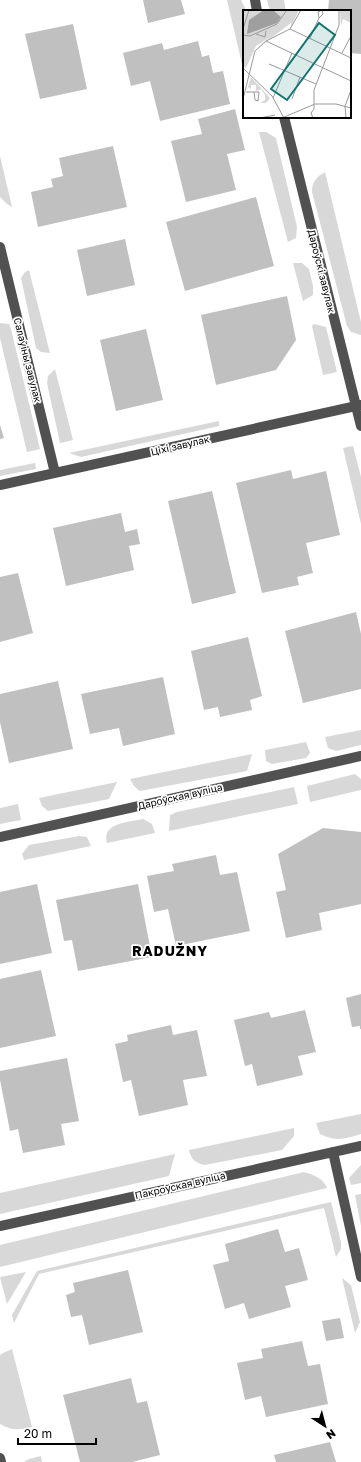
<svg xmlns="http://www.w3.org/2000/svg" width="361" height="1462" font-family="'Golos Text',sans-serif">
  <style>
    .green { fill: #d8d8d8 }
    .building { fill: #c0c0c0 }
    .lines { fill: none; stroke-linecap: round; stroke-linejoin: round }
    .minor { stroke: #515151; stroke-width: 10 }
    .labels { text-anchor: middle; stroke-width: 3.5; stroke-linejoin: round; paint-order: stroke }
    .street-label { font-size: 10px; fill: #000; stroke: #fff }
    .district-label { font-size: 14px; font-weight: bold; letter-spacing: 1px; fill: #000; stroke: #fff }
    .inset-road { fill: none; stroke: #999; stroke-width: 1 }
    .view { fill: #0f766e; fill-opacity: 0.15; stroke: #0f766e; stroke-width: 2 }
    .inset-edge { fill: none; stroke: #000; stroke-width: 2 }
  </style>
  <rect width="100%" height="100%" fill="#fff"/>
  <path class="green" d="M 227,0 L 241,0 L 245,8 L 244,64 L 242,64 Z
    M 267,0 L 284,0 L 286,11 L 270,11 Z
    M 259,132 L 266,132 L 276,138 L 297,227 L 296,238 L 288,242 Z
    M 0,156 L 12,207 L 7,204 L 0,197 Z
    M 325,172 L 361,322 L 361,335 L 351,332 L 347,326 L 312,192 C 312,182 316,177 325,172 Z
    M 293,263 L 302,263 L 309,269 L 313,286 L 313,295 L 303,301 Z
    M 29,270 L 50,353 L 41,352 L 36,348 L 21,278 L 25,272 Z
    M 0,323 L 9,324 L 11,329 L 40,449 L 27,452 L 0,338 Z
    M 314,324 L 326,327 L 337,372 L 323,375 L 312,326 Z
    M 55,369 L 73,440 L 60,443 L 47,383 L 48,376 Z
    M 219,421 L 219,426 L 81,457 L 69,453 Z
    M 353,446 L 361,477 L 361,524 L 343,448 Z
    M 35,463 L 36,469 L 0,476 L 0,470 Z
    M 361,730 L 361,745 L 336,751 L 328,748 L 325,737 Z
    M 306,742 L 310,753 L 306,758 L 272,764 L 266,761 L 265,750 Z
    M 252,754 L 247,771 L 140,791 L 134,786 L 130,779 Z
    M 355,774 L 361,779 L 361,790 L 310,802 L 307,786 Z
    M 117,782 L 109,799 L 48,811 L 42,806 L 39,798 Z
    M 294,787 L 298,804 L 169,831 L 170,815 L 177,812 Z
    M 18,804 L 21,820 L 0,824 L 0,808 Z
    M 143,819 L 152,824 L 155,833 L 107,843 C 101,823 129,822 143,819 Z
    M 79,836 L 87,837 L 91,846 L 24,860 L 22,854 L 29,845 Z
    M 361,1114 L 361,1134 C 345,1139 336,1142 320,1134 L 316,1123 Z
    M 294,1128 L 294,1136 L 282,1150 L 205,1165 C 195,1163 191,1159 189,1150 Z
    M 175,1154 L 169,1176 L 0,1214 L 0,1193 Z
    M 361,1165 L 361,1183 L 351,1185 L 349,1178 Z
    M 304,1172 C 314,1175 323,1178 327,1188 L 0,1267 L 0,1245 Z
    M 361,1194 L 361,1226 L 355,1195 Z
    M 331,1202 L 341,1242 L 341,1249 L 336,1257 L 324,1208 L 39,1274 L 14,1323 L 12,1315 L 37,1271 Z
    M 26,1272 L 7,1304 L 0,1277 Z
    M 342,1278 L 351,1285 L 360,1322 L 355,1333 Z
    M 12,1349 L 32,1427 C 20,1430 12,1431 0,1424 L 0,1355 L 3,1353 Z
    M 41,1456 L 42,1462 L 24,1462 L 29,1459 Z"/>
  <path class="building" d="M 143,0 L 181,0 L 185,14 L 148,23 Z
    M 329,0 L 361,0 L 361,54 L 350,53 L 350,11 L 328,11 Z
    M 73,24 L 87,89 L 40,99 L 25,34 Z
    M 198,41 L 202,57 L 209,55 L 213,73 L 223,71 L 230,104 L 160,121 L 150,81 L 131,86 L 123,53 L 162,43 L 164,50 Z
    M 235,109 L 245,150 L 227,154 L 236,190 L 186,202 L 171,141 L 202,134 L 198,119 Z
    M 113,146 L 127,207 L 38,227 L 31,192 L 53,187 L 51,179 L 63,176 L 59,158 Z
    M 256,197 L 274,266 L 185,291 L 166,222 Z
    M 125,239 L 135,285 L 87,296 L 77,250 Z
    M 287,296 L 296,340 L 276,370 L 216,385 L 201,315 Z
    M 146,329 L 163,400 L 116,411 L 100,340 Z
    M 0,425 L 4,438 L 0,439 Z
    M 291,470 L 293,479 L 326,471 L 340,535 L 306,543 L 313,573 L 297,577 L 299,585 L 262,593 L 236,483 Z
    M 212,491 L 236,593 L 192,604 L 168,501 Z
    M 121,513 L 125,532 L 137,529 L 140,544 L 129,546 L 134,570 L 66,586 L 53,528 Z
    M 18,573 L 33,633 L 0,642 L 0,577 Z
    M 356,612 L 361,634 L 361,689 L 303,703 L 285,631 Z
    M 248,637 L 262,696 L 250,700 L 252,710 L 220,717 L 218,707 L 204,710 L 191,651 Z
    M 163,677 L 175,734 L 123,746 L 119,728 L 90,734 L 81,694 Z
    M 58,681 L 73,749 L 9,763 L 0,722 L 0,694 Z
    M 323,828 L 361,832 L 361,904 L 319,913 L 322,930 L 286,938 L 276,892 L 286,890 L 278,854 Z
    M 216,855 L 220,875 L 237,872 L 250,931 L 176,946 L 168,909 L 154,912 L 147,876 L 174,871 L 172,864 Z
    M 37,884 L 52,953 L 0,964 L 0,892 Z
    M 138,884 L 152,957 L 78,971 L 72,940 L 64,941 L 56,900 Z
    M 41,970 L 56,1036 L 0,1048 L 0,979 Z
    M 361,994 L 361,1029 L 360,1029 L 360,1026 L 352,1027 L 346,998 Z
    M 305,1010 L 316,1052 L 298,1056 L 303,1075 L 257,1086 L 252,1064 L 245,1066 L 234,1020 L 269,1012 L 271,1018 Z
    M 171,1025 L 173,1035 L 197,1030 L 207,1076 L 183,1080 L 188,1105 L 139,1116 L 131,1080 L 123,1082 L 115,1044 L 128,1041 L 127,1035 Z
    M 67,1058 L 79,1121 L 61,1124 L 65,1145 L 23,1153 L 18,1129 L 10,1131 L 0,1080 L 0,1071 Z
    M 278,1229 L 285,1252 L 299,1248 L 308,1280 L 285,1286 L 291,1307 L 249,1319 L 244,1303 L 225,1309 L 213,1265 L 229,1261 L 225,1244 Z
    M 128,1270 L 143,1332 L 89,1345 L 82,1315 L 71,1317 L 66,1295 L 75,1292 L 73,1283 Z
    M 340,1318 L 344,1338 L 326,1341 L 322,1321 Z
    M 302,1341 L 308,1366 L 320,1364 L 328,1404 L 266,1417 L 261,1396 L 245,1400 L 237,1363 L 263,1358 L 261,1349 Z
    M 131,1378 L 137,1403 L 147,1401 L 160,1455 L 132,1462 L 80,1462 L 63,1395 Z
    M 330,1442 L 336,1462 L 276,1462 L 274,1455 Z"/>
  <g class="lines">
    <path class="minor" d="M 255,0 L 257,11
      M 284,117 L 361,426
      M 0,247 L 55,473
      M 0,485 L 361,405
      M 0,837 L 361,756
      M 333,1152 L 361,1277
      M 0,1226 L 361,1146
      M 0,1458 L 1,1462"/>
  </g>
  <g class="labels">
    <g class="street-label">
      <text transform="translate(322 271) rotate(76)" y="4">Дароўскі завулак</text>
      <text transform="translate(28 360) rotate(76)" y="4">Салаўіны завулак</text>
      <text transform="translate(180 445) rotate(-13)" y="4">Ціхі завулак</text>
      <text transform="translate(180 796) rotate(-13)" y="4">Дароўская вуліца</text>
      <text transform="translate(180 1185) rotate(-13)" y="4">Пакроўская вуліца</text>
    </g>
    <g class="district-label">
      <text x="170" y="956">RADUŽNY</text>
    </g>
  </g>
  <g transform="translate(243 10)">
    <rect width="108" height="108" fill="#fff"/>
    <path d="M 0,0 L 56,0 L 48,17 L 48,13 L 11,41 L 29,26 L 13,36 L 3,58 L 0,55 ZM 97,0 L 108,0 L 108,13 L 100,9 L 98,16 ZM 8,67 L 27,88 L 23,93 L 17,93 L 22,90 L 22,85 L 18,79 L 13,81 L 13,75 L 8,75 L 8,79 L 6,77 L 4,80 Z" fill="#d8d8d8"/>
    <path d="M 21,0 L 30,0 L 38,7 L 34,13 L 4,24 L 6,10 Z" fill="#9f9f9f"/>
    <path class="inset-road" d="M 0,19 L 6,0M 47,19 L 108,48M 13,24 L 22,27 L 23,21M 0,25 L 7,26 L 34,14 L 44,0M 67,28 L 76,8 L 75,2 L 79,0 L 80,4 L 76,8M 23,31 L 108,71M 99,43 L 108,26M 26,54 L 73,74M 0,58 L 29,86 L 41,108M 3,82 L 16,82 L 15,91 L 12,90 L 11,82M 30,88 L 49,43M 0,89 L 12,41 L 23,31 L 47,19 L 58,0M 49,89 L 57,67M 17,108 L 32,105M 39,108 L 72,94 L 93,94 L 108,98M 70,108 L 68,103 L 71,99 L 71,80 L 96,15 L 96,0M 103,108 L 102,96 L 108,80"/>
    <path class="view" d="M 76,13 L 92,25 L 44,90 L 28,79 Z"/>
    <rect width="108" height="108" class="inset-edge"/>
  </g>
  <g transform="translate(325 1426) rotate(144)" stroke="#ffffff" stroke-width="3" paint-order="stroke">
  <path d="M0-3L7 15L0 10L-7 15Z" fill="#000000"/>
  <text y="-6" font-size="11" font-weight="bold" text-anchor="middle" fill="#000000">N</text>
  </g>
  <path d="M18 1438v6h78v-6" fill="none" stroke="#000000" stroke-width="2"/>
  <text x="24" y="1438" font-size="12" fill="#000000" stroke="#ffffff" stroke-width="3" paint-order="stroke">20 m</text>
</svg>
